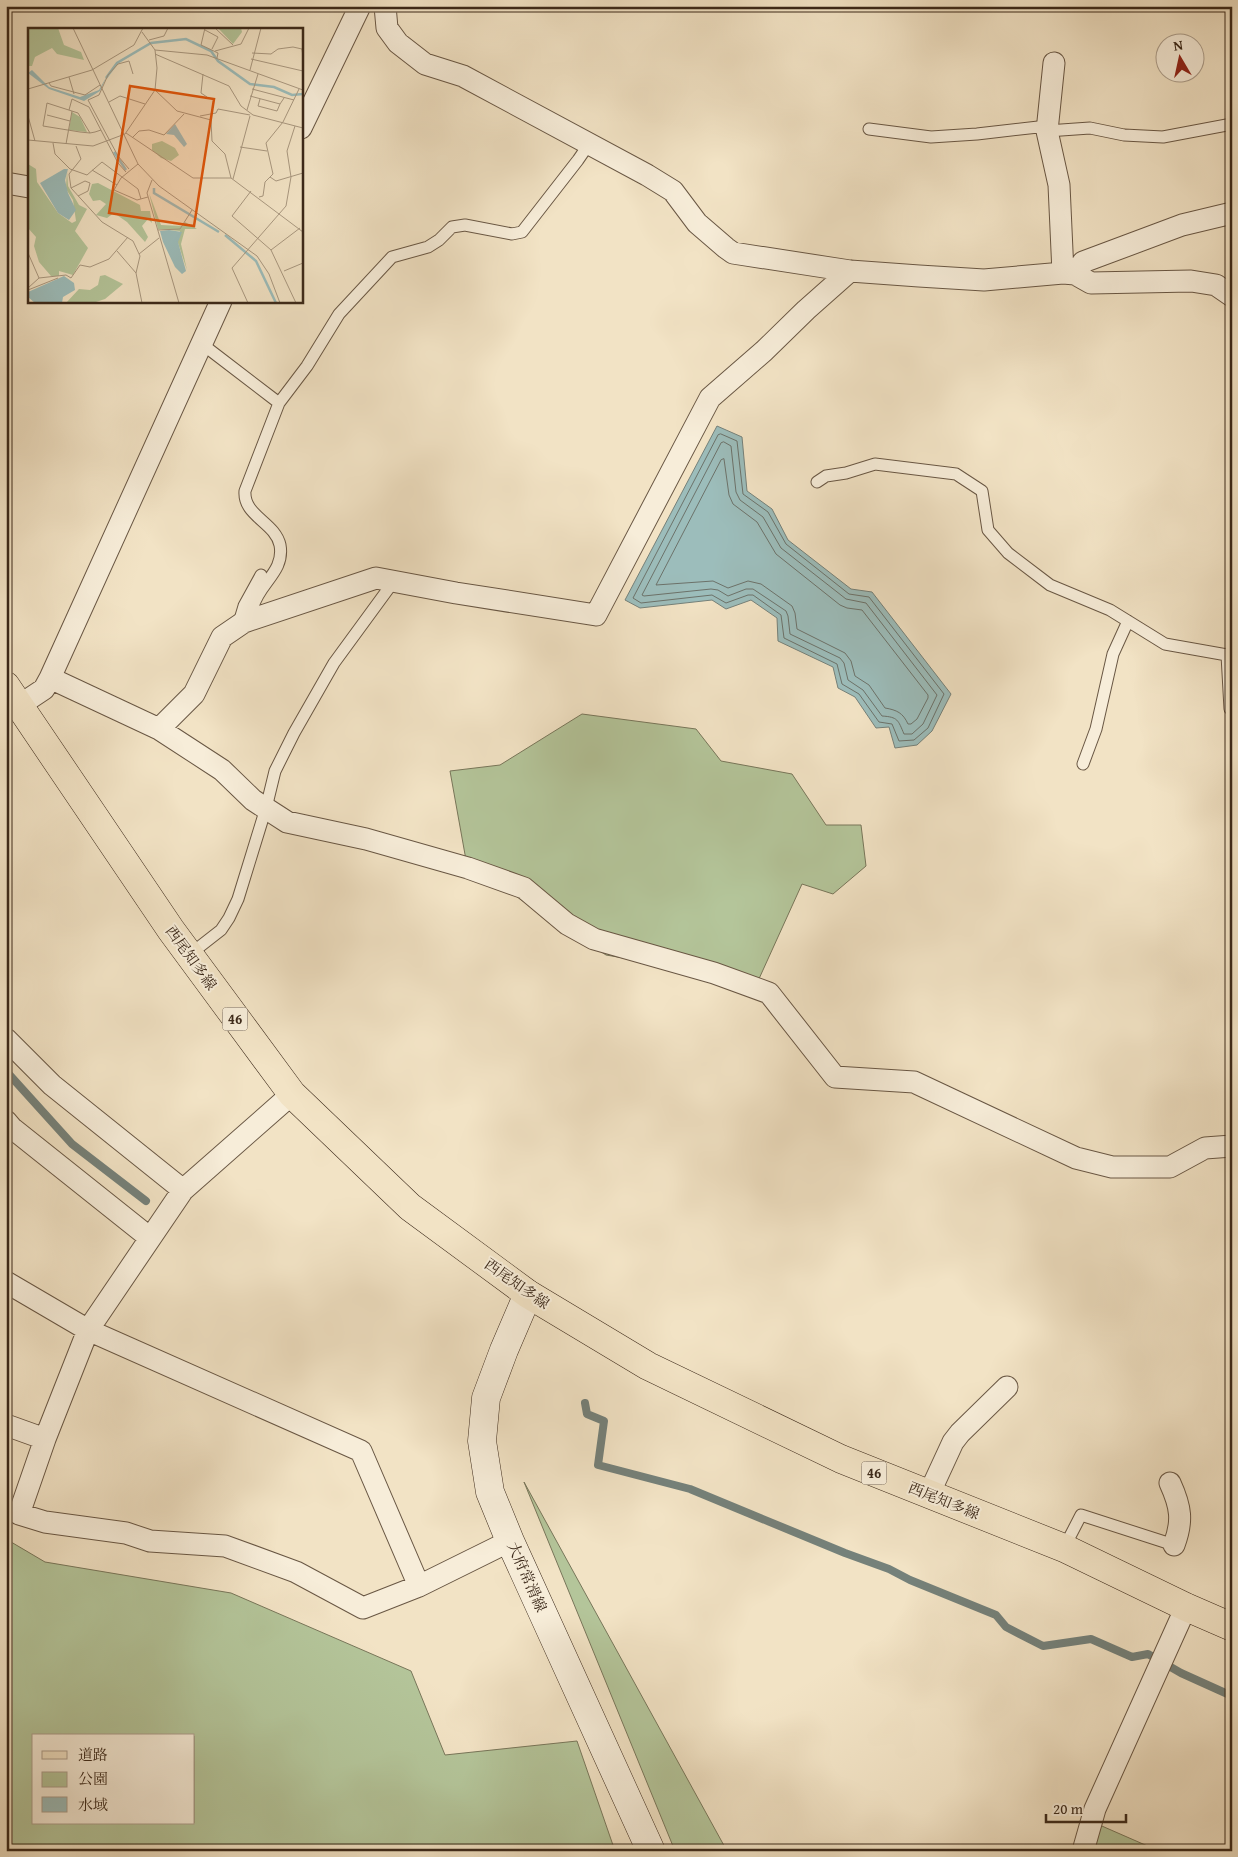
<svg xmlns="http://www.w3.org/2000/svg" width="1238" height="1857" font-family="'Gentium Book Plus','Noto Serif JP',serif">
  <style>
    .green { fill: #b4c59a; stroke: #78765a; fill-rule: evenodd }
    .water { fill: #9cbdbb; stroke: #75817a }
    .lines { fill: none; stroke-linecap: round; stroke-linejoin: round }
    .shore { stroke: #6c726a; stroke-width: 1 }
    .stream { stroke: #75817a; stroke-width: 8 }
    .lane-casing { stroke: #695744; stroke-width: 13 }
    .street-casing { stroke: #695744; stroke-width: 23 }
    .secondary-casing { stroke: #3b2819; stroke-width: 29 }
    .primary-casing { stroke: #3b2819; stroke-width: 29 }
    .lane { stroke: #f7edd9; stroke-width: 11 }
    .street { stroke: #f7edd9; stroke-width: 21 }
    .secondary { stroke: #f7edd9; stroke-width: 28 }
    .primary { stroke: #f2e3c5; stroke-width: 28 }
    .labels { text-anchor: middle; stroke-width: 4; stroke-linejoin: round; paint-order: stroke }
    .shield { fill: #f7edd9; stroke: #736353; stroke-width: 1 }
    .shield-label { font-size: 14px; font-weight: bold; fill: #3b2819 }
    .street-label { font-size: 15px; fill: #3b2819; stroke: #f7edd9 }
    .inset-river { fill: none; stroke: #9cbdbb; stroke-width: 2.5 }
    .inset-road { fill: none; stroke: #a99880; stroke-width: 1 }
    .view { fill: #df570d; fill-opacity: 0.15; stroke: #df570d; stroke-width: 2.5 }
    .inset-edge { fill: none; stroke: #3b2819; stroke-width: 2.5 }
  </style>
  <rect width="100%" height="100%" fill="#f2e3c5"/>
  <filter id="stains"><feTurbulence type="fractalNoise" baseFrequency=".004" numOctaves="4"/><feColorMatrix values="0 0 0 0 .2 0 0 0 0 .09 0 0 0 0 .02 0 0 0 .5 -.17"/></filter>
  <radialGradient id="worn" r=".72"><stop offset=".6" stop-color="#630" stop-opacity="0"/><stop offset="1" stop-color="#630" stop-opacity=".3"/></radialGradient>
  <path class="green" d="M 582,714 L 696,729 L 721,761 L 792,774 L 826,825 L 861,825 L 866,866 L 833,894 L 802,884 L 758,981 L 606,955 L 520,899 L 466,860 L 450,771 L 500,765 Z
    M 524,1482 L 727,1851 L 675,1851 Z
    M 6,1539 L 45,1562 L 231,1593 L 411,1671 L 445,1755 L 577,1741 L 615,1851 L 6,1851 ZM 34,1736 L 194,1736 L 194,1823 L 34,1823 Z
    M 1095,1823 L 1159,1851 L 1080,1851 Z"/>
  <path class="water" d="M 717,426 L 742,437 L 747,491 L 772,509 L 788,540 L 851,589 L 872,592 L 951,694 L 932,731 L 917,745 L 895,748 L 889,727 L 876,728 L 855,697 L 838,688 L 833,667 L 778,641 L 777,618 L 751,600 L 726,609 L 712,600 L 640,608 L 625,600 Z"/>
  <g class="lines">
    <path class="shore" d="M 721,434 L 737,441 L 743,494 L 768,512 L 786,544 L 849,594 L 869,597 L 944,694 L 928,728 L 914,740 L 899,741 L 892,724 L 879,722 L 859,694 L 842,684 L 837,664 L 784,638 L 781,615 L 753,595 L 748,595 L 726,603 L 712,595 L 641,603 L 633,598 L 718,435 Z
      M 724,442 L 731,446 L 736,492 L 740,500 L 763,517 L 781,548 L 846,599 L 866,603 L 937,695 L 923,724 L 912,734 L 904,734 C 898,720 898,717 882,716 L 863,690 L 848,680 L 844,663 L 840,658 L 790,634 L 788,616 L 786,611 L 753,589 L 746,589 L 728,596 L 718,590 L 711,589 L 644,596 L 642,595 L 721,443 Z
      M 724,459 L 729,495 L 733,504 L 757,522 L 776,554 L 840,605 L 847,608 L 862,610 L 928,695 L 928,698 L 917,719 L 911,724 L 908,724 C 903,713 897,710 885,708 L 869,685 L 855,676 L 851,661 L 845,653 L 797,629 L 795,613 L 792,606 L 761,584 L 748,581 L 728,588 L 713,581 L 656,585 L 721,460 Z"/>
    <path class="stream" d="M 6,1071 L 72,1144 L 146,1201
      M 585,1403 L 587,1414 L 604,1421 L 598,1465 L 690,1489 L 845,1553 L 889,1569 L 910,1580 L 996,1615 L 1006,1627 L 1043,1646 L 1091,1639 L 1132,1657 L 1148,1654 L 1181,1673 L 1232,1696"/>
    <g class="lane-casing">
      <path id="lane" d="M 869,129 L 931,137 L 977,134 L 1047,126
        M 1047,131 L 1090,128 L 1124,135 L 1163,137 L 1232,124
        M 202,344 L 279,403 L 307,366 L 339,314 L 392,257 L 428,247 L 439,240 L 452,227 L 465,225 L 512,234 L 522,232 L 578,160 L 589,144
        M 817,482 L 826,476 L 846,473 L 875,464 L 956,474 L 982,491 L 988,530 L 1008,553 L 1050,585 L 1110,610 L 1165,644 L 1227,655
        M 253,619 C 253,615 253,611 253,607 C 259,583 285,572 280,545 C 275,522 243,516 245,491 L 279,403
        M 244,622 L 241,616 L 244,606 L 261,575
        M 1230,709 L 1227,655 L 1232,651
        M 1083,764 L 1096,729 L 1113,654 L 1128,621
        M 189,955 L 221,930 L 229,918 L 238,899 L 266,808 L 275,771 L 294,733 L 334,663 L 394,581
        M 1064,1548 L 1081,1515 L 1174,1545"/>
    </g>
    <g class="street-casing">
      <path id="street" d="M 385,6 L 387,28 L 398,43 L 425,64 L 463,76 L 647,175 L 673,191 L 697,223 L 726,248 L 733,253 L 850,271 L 919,276 L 984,280 L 1063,273 L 1075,274 L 1091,283 L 1191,281 L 1216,285 L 1232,296
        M 1054,63 L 1047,131 L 1059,185 L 1063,273
        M 301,128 L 360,6
        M 6,183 L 29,187
        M 1075,274 L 1083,262 L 1182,225 L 1232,213
        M 50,678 L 159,729 L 222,770 L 253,800 L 287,822 L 366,839 L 468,868 L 524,888 L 567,924 L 594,939 L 714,973 L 769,993 L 835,1077 L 914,1082 L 1076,1158 L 1112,1167 L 1170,1167 L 1205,1148 L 1232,1146
        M 20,705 L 44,689 L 50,678 L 221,301
        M 159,729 L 194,694 L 222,637 L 244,622 L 376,578 L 456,593 L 596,615 L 710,398 L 764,351 L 806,310 L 850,271
        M 6,1039 L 52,1085 L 183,1190
        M 292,1094 L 183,1190 L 88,1330 L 45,1439 L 19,1514 L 45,1522 L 126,1533 L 150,1541 L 225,1546 L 296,1572 L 363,1608 L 419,1586 L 510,1541
        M 6,1121 L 12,1128 L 150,1238
        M 6,1282 L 88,1330 L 361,1451 L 419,1586
        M 6,1425 L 45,1439
        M 1170,1483 C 1181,1507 1183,1521 1174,1545
        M 929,1494 L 953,1442 L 960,1433 L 1007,1387
        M 1083,1851 L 1095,1809 L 1186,1607"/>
    </g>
    <g class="secondary-casing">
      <path id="secondary" d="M 528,1294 L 504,1350 L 486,1398 L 482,1441 L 490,1492 L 510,1541 L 651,1851"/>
    </g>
    <g class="primary-casing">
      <path id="primary" d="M 6,686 L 171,930 L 292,1094 L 410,1207 L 528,1294 L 648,1366 L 841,1459 L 1064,1548 L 1186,1607 L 1232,1627"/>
    </g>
    <use href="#lane" class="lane"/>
    <use href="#street" class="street"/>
    <use href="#secondary" class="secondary"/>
    <use href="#primary" class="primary"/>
  </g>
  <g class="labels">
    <g class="shield">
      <rect x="222.5" y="1007.5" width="25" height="23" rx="4"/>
      <rect x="861.5" y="1461.5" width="25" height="23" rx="4"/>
    </g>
    <g class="shield-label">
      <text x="235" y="1024">46</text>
      <text x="874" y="1478">46</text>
    </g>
    <g class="street-label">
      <text transform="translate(191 958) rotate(54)" y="5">西尾知多線</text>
      <text transform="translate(517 1284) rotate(35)" y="5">西尾知多線</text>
      <text transform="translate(944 1501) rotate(22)" y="5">西尾知多線</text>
      <text transform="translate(527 1577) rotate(66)" y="5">大府常滑線</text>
    </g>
  </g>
  <g transform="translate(28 28)">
    <rect width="275" height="275" fill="#f2e3c5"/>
    <path d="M 0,0 L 30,0 L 36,17 L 53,24 L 56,32 L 29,26 L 24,20 L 7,29 L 4,38 L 0,38 ZM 190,0 L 213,0 L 214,4 L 205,16 ZM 44,84 L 52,89 L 59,104 L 41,102 ZM 134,113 L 147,120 L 151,127 L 143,133 L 133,130 L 124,122 L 124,116 ZM 0,136 L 8,141 L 9,154 L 30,185 L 44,195 L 48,193 L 45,172 L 38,161 L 39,143 L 40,158 L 51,177 L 59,181 L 47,203 L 60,220 L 45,247 L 31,243 L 31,248 L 23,248 L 11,234 L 6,218 L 8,209 L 0,200 ZM 70,155 L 112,177 L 113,183 L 122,183 L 124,195 L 120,191 L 114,198 L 120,209 L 117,214 L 99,194 L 86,185 L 79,190 L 68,187 L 78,176 L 72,172 L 65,173 L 61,166 L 64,156 ZM 121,165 L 133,197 L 154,198 L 157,194 L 169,201 L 157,201 L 153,216 L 159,242 L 149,212 L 152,203 L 130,201 ZM 77,247 L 95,256 L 77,271 L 65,275 L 38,275 L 51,261 L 62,262 L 70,257 L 72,248 Z" fill="#b4c59a"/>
    <path d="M 4,42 L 21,59 L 52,69 L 71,62 L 80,46 L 72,63 L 56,73 L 21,61 L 0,45 ZM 147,96 L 159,116 L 156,119 L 146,107 L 138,106 ZM 36,141 L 40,141 L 37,152 L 40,165 L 48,182 L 41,192 L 30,185 L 12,155 ZM 141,202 L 154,204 L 150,214 L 158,243 L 154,246 L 147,239 L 135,214 L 132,203 ZM 36,248 L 46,255 L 47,262 L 35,269 L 34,275 L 7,275 L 0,269 L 0,264 Z" fill="#9cbdbb"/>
    <path class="inset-river" d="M 78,50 L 89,35 L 123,15 L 158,11 L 183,23 L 190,33 L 222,56 L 246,59 L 264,67 L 275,66M 86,124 L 98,142M 126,160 L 126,165 L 191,204M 197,207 L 228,233 L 248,275"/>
    <path class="inset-road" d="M 45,0 L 110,136 L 131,158 L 229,228 L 241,246 L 252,275M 177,0 L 173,17 L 190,25 L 189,30M 187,0 L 205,17M 177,2 L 190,9 L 184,21M 114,4 L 127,22 L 179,27 L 275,62M 121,12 L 136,8 L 140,0M 187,23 L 213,16 L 221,0M 224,25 L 243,26 L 250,21 L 265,19 L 274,21 L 275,29M 127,26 L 201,58 L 213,78 L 225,87 L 275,100M 223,31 L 275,43M 222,42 L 233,0M 175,46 L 173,65 L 179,69M 41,49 L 46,66M 21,55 L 23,58 L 57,67 L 72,57M 0,61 L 64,42 L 106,17 L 115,0M 224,61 L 266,72M 127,62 L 149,83 L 183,92 L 184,113 L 197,126 L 203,150M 222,68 L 252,76 L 256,70M 232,71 L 230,78 L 249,83 L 252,76M 81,74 L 92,68 L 117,76M 41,82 L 44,71 L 61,79 L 90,135 L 98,144M 219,82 L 230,46M 19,87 L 42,93M 0,88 L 7,113M 172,88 L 188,85 L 190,81 L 222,87M 62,105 L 50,85 L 19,75 L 15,98 L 52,104 L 62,105 L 67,104 L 73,102M 98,105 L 165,150 L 203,150 L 275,204M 104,110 L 111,103 L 121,102 L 136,107 L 156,86M 0,112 L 65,118 L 97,106 L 127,62 L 129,40 L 127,22M 25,115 L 27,126 L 42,141 L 59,147 L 74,134 L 110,161 L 113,171M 38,116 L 44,83M 48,118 L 53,131 L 41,146 L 43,160 L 74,194 L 105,213 L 112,228 L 108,245 L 114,275M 212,119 L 239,123M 110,136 L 93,150 L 86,162 L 109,172 L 120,169M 101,141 L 90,128 L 60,72 L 71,67 L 80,47 L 90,36 L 101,33 L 105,46M 64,142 L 89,157M 242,149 L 248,153 L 275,145M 205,151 L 222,88M 124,152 L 119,165 L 151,275M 43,160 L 57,153 L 62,155 L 60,163 L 50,168M 223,163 L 204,188 L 243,222 L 268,275M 231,169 L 235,168 L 237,154 L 245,146 L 238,115 L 255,94 L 271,61M 130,202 L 152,201 L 164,182M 243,222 L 272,200M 89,223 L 108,245M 0,225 L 11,250M 111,226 L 131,210M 256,243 L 275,235M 0,260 L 11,250 L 38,247 L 43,250 L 52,237 L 62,239 L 81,231 L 100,209M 0,262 L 30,250M 220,275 L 204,240 L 258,178 L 263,149 L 259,123 L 267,98"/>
    <path class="view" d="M 102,58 L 186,71 L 166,198 L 81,185 Z"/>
    <rect width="275" height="275" class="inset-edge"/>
  </g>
  <rect width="1238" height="1857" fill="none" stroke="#f2e3c5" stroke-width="25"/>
  <rect x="8" y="8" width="1223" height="1842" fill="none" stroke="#3b2819" stroke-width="2.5"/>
  <rect x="12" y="12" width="1213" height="1832" fill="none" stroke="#3b2819"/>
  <rect x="32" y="1734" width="162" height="90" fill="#f7edd9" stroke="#ac9e8c"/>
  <rect x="42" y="1751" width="25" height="8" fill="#f2e3c5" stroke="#ac9e8c"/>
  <text x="78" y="1760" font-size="15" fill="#3b2819">道路</text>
  <rect x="42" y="1772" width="25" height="15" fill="#b4c59a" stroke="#ac9e8c"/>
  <text x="78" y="1784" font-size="15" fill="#3b2819">公園</text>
  <rect x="42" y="1797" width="25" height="15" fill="#9cbdbb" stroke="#ac9e8c"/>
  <text x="78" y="1810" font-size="15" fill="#3b2819">水域</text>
  <g transform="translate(1180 58) rotate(351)"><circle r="24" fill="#f7edd9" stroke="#ac9e8c"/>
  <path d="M0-4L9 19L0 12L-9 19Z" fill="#8f2418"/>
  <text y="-8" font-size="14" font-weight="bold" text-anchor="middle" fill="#3b2819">N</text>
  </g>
  <path d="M1046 1814v8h80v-8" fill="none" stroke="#3b2819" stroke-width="2.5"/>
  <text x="1053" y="1814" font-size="15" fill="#3b2819" stroke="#f7edd9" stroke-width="4" paint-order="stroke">20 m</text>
  <rect width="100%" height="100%" filter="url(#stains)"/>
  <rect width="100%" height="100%" fill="url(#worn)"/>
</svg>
